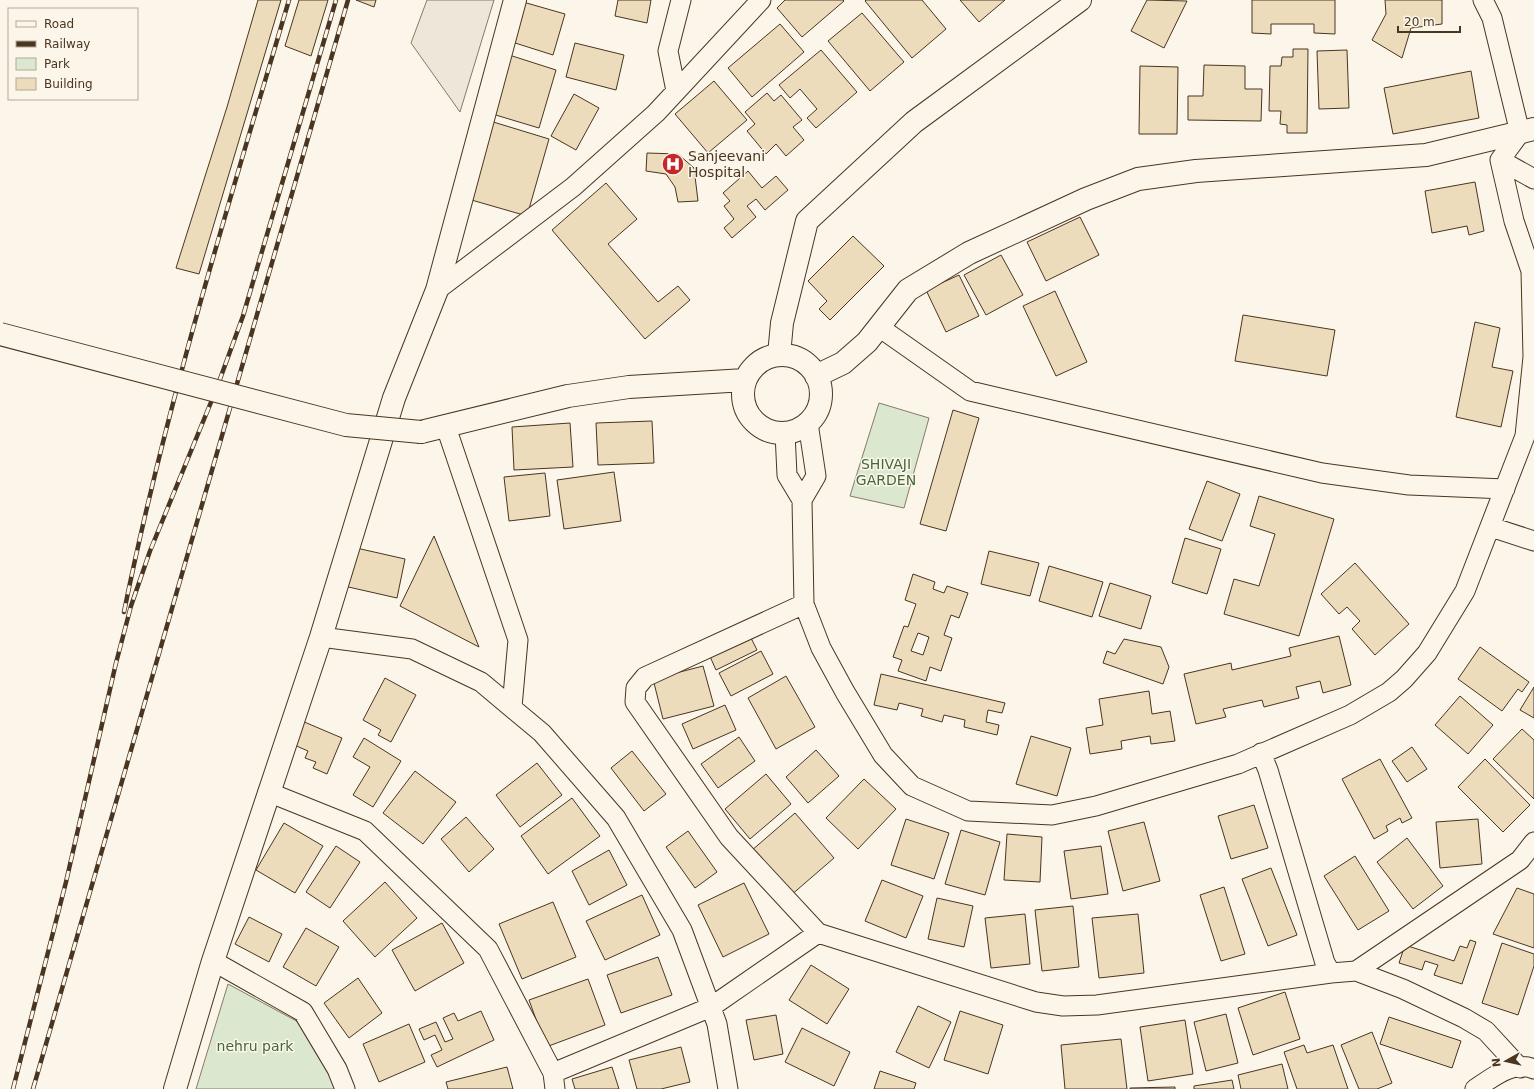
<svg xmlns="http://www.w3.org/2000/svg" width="1534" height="1089" font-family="'DejaVu Sans',sans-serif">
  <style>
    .green { fill: #dce7d0; stroke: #887966 }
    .parking { fill: #ede7d9; stroke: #887966 }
    .building { fill: #ecdcbc; stroke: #4a3520; fill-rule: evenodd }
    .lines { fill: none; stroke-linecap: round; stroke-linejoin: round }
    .minor-casing { stroke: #4a3520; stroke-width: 21 }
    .tertiary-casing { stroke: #4a3520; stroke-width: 24 }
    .secondary-casing { stroke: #4a3520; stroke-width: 24 }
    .minor { stroke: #fbf6e9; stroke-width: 19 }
    .tertiary { stroke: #fbf6e9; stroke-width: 22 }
    .secondary { stroke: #fbf6e9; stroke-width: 22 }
    .rail-casing { stroke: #4a3520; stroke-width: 4.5 }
    .rail { stroke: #fbf6e9; stroke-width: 3; stroke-dasharray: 9; stroke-linecap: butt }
    .secondary-bridge-casing { stroke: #4a3520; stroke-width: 24; stroke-linecap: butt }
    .secondary-bridge { stroke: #fbf6e9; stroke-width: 22 }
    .labels { text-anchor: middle; stroke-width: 3; stroke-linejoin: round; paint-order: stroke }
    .poi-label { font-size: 14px; fill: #4a3520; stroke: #fbf6e9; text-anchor: start }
    .park-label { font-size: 14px; fill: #436837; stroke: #fbf6e9 }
  </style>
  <rect width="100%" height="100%" fill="#fbf6e9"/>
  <path class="green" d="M 879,403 L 929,418 L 904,508 L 850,496 Z
    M 228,984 L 302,1024 L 338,1089 L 196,1089 Z"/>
  <path class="parking" d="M 427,0 L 494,0 L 460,112 L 411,43 Z"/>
  <path class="building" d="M 258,0 L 281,0 L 199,274 L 176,268 L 227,107 Z
    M 299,0 L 328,0 L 311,56 L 285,46 Z
    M 356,0 L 376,0 L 374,7 Z
    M 618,0 L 651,0 L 647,23 L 615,16 Z
    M 785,0 L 843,0 L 844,1 L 802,37 L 777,8 Z
    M 866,0 L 922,0 L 946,29 L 912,58 L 865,1 Z
    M 960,0 L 1005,0 L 979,22 Z
    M 1147,0 L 1187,1 L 1164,48 L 1131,31 Z
    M 1252,0 L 1335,0 L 1335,34 L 1314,33 L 1314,24 L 1271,24 L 1271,34 L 1252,33 Z
    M 1385,0 L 1442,0 L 1442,24 L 1411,28 L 1402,58 L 1372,40 L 1386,14 Z
    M 523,2 L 565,14 L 553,55 L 512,42 Z
    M 862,13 L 904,62 L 870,91 L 828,41 Z
    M 780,24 L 804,52 L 752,97 L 728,68 Z
    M 575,43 L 624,55 L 616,90 L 566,77 Z
    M 1293,49 L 1308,49 L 1307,133 L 1287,133 L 1287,125 L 1280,124 L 1281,111 L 1269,111 L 1270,66 L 1281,66 L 1282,57 L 1293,57 Z
    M 821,50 L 857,92 L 816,128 L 807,118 L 817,109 L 800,89 L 790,98 L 779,85 Z
    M 1347,50 L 1349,108 L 1319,109 L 1317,51 Z
    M 506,54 L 556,70 L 539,128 L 489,113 Z
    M 1204,65 L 1245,66 L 1245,89 L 1262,89 L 1261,121 L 1188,120 L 1188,96 L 1203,96 Z
    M 1140,66 L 1178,67 L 1177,134 L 1139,134 Z
    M 1471,71 L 1479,118 L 1393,134 L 1384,88 Z
    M 714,81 L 747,120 L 708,153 L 675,114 Z
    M 767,93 L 774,101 L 781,95 L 802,120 L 793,127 L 804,140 L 786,156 L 776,144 L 766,154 L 747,131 L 755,124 L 745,112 Z
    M 574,94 L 599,108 L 576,150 L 551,136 Z
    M 490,121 L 549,139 L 527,216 L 468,199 Z
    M 647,153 L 678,154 L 694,168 L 698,201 L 678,202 L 675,187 L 666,174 L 646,171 Z
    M 748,171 L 762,188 L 776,176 L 788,190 L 765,210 L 756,199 L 747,206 L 756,217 L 732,238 L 724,228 L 734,219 L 724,206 L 730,201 L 723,193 Z
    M 1475,182 L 1484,231 L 1469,235 L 1467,226 L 1432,233 L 1425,191 Z
    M 606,183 L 637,219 L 608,244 L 658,302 L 678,286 L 690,300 L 645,339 L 552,230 Z
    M 1080,217 L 1099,255 L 1046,281 L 1027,242 Z
    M 853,236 L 884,266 L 830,320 L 819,309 L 827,301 L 808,281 Z
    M 1001,255 L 1023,295 L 986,315 L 964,275 Z
    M 959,275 L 979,316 L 946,332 L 926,290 Z
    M 1055,291 L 1087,362 L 1056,376 L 1023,306 Z
    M 1243,315 L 1335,330 L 1327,376 L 1235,361 Z
    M 1475,322 L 1500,328 L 1492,367 L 1513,371 L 1501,427 L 1456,417 Z
    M 953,410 L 979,418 L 946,531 L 920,524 Z
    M 652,421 L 654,463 L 598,465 L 596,423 Z
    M 570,423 L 573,467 L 514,470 L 512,427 Z
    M 614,472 L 621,521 L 564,529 L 557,480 Z
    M 545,473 L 550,516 L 509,521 L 504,477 Z
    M 1207,481 L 1240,494 L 1222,541 L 1189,529 Z
    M 1259,496 L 1334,519 L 1299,636 L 1224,614 L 1234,579 L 1259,586 L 1275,534 L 1250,526 Z
    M 434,536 L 479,647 L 400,606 Z
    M 1185,538 L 1221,549 L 1207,594 L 1172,583 Z
    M 352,547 L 405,559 L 397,598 L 344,586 Z
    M 989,551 L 1039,563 L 1030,596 L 981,584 Z
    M 1355,563 L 1409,624 L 1375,655 L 1352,629 L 1360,621 L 1347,607 L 1339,614 L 1321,594 Z
    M 1049,566 L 1103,582 L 1092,617 L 1039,601 Z
    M 913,574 L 935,582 L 933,589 L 944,593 L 947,586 L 968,593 L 959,618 L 951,615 L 944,635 L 952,638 L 941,671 L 930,667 L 926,681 L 898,671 L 902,660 L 893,657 L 904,626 L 908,627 L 916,604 L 905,600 ZM 918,633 L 929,637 L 923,655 L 911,651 Z
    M 1110,583 L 1151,596 L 1141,629 L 1099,616 Z
    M 748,632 L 757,650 L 716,670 L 708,652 Z
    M 1339,636 L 1351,685 L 1323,693 L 1320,681 L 1296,687 L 1299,698 L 1264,707 L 1262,700 L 1223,709 L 1226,717 L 1196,724 L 1184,674 L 1231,663 L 1232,670 L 1291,656 L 1289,648 Z
    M 1124,639 L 1161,647 L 1169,667 L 1163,684 L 1103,663 L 1107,651 L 1115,654 Z
    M 1480,647 L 1529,682 L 1522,692 L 1518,689 L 1502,711 L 1458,679 Z
    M 761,651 L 773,674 L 731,696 L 719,673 Z
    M 703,666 L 714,706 L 663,719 L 653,679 Z
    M 881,674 L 1005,703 L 1002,713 L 988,710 L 986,722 L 999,725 L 997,735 L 964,727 L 965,720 L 944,715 L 942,722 L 921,716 L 923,709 L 899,703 L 897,710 L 874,705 Z
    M 786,676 L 815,727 L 776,749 L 748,698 Z
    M 385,678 L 416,695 L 391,742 L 378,735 L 381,730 L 363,720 Z
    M 1534,687 L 1534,718 L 1520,710 Z
    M 1149,691 L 1152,714 L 1170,711 L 1175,741 L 1151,744 L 1150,736 L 1121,741 L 1122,749 L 1090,754 L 1086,728 L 1103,725 L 1099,699 Z
    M 1460,696 L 1493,725 L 1468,754 L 1435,725 Z
    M 725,705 L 736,730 L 693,749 L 682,724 Z
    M 302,721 L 342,738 L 327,774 L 313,768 L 316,762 L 305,758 L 308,751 L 292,744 Z
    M 1522,729 L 1534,740 L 1534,799 L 1493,759 Z
    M 1031,736 L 1071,748 L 1057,796 L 1016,784 Z
    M 739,737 L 755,761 L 718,788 L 701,764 Z
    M 364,738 L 401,761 L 373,807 L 353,795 L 370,767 L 353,757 Z
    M 1412,747 L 1427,769 L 1407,782 L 1392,761 Z
    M 816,750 L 839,776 L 808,803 L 786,777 Z
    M 632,751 L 666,794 L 644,811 L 611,768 Z
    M 1380,759 L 1412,818 L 1402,823 L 1400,818 L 1386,826 L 1388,831 L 1374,839 L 1342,779 Z
    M 1485,759 L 1530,805 L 1503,832 L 1458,787 Z
    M 537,763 L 562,795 L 520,827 L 496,795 Z
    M 415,771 L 456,802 L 423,844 L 383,813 Z
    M 766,774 L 791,804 L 750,839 L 725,809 Z
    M 864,779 L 896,809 L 858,849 L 826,818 Z
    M 572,798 L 600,836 L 548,874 L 521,836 Z
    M 1254,805 L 1268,848 L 1231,859 L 1218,816 Z
    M 795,813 L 834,858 L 790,896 L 751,851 Z
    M 466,817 L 494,849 L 469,872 L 441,839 Z
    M 906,819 L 949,833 L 934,879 L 891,865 Z
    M 1478,819 L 1482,864 L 1440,868 L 1436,822 Z
    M 1144,822 L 1160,881 L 1123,891 L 1108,831 Z
    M 284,823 L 323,846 L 295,893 L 256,870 Z
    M 961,830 L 1000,842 L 985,895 L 945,884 Z
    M 688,831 L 717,872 L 695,888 L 666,847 Z
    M 1007,834 L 1042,837 L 1040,882 L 1004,880 Z
    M 1407,838 L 1443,886 L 1413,909 L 1377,862 Z
    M 336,846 L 360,862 L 330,908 L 306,892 Z
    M 1101,846 L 1108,894 L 1071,899 L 1064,851 Z
    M 609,850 L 627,885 L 589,905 L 572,871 Z
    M 1355,856 L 1389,911 L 1358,930 L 1324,876 Z
    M 1271,868 L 1297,935 L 1268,946 L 1242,879 Z
    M 882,880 L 923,896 L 906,938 L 865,921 Z
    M 385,882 L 417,918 L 375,957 L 343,921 Z
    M 744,883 L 769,934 L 723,957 L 698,905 Z
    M 1224,887 L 1245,954 L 1221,961 L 1200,895 Z
    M 1517,888 L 1534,894 L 1534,948 L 1493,934 Z
    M 642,895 L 660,935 L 605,960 L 586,921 Z
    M 937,898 L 973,906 L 964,947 L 928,939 Z
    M 553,902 L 576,957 L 522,979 L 499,924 Z
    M 1073,906 L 1079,967 L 1042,971 L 1035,910 Z
    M 1025,914 L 1030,964 L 991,968 L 985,918 Z
    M 1138,914 L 1144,973 L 1099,978 L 1092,918 Z
    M 249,917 L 282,934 L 269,962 L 235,944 Z
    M 442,923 L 464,963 L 415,991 L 392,950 Z
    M 306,928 L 339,947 L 316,986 L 283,967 Z
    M 1470,940 L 1476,942 L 1462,984 L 1434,975 L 1438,965 L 1425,961 L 1422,970 L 1399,963 L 1405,945 L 1454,961 L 1460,946 L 1467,948 Z
    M 1502,943 L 1534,954 L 1534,966 L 1518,1015 L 1482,1003 Z
    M 658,957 L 672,995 L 621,1013 L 607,975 Z
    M 811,965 L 849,989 L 827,1024 L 789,1000 Z
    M 358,978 L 382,1013 L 349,1038 L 324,1003 Z
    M 588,979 L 605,1025 L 546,1047 L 529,1000 Z
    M 1285,992 L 1300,1039 L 1253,1055 L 1238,1008 Z
    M 918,1006 L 951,1022 L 929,1068 L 896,1052 Z
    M 481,1011 L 494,1040 L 437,1067 L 431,1055 L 442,1050 L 435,1035 L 424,1040 L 419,1029 L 436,1022 L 445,1042 L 453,1039 L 443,1018 L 454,1013 L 458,1021 Z
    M 960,1011 L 1003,1025 L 988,1074 L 944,1060 Z
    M 1226,1014 L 1238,1063 L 1206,1071 L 1194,1022 Z
    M 776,1015 L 783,1054 L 754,1060 L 746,1020 Z
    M 1389,1017 L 1461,1041 L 1452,1068 L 1380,1044 Z
    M 1185,1020 L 1193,1074 L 1148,1081 L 1140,1027 Z
    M 409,1024 L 425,1062 L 379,1082 L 363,1044 Z
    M 802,1028 L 850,1052 L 834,1086 L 785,1062 Z
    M 1372,1032 L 1392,1083 L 1377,1089 L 1359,1089 L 1341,1045 Z
    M 1121,1039 L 1127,1089 L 1065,1089 L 1061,1045 Z
    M 1304,1045 L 1307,1053 L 1333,1045 L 1348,1089 L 1297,1089 L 1284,1052 Z
    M 681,1047 L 690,1082 L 661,1089 L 637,1089 L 629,1060 Z
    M 1282,1064 L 1288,1089 L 1241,1089 L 1238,1075 Z
    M 507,1067 L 513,1089 L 448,1089 L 446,1082 Z
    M 612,1067 L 619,1089 L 575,1089 L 572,1079 Z
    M 880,1071 L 916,1083 L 914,1089 L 874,1089 Z
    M 1232,1080 L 1234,1089 L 1194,1089 L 1194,1086 Z
    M 1175,1087 L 1175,1089 L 1130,1089 L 1130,1088 Z"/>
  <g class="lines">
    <g class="minor-casing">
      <path id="minor" d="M 676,91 L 668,51 L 681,0
        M 1500,160 L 1534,179
        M 437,290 L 573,187 L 656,113 L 761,0
        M 879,327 L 970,391 L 1322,473 L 1409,485 L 1505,489
        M 446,427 L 518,640 L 512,707
        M 785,433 L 787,475 L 802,500 L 816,476 L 808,423
        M 802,500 L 804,604 L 821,648 L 845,692 L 883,755 L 912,786 L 968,811 L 1052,815 L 1096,806 L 1238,764 L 1350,715 L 1389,692 L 1404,679 L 1427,653 L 1465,591 L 1525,436 L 1533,357 L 1531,271 L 1514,221 L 1500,160 L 1520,133 L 1492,18 L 1483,0
        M 1491,527 L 1534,541
        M 804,604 L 645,677 L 636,688 L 635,702 L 729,837 L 818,933
        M 321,637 L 412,649 L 481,682 L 542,733 L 616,818 L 682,930 L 717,1024 L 728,1089
        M 1261,753 L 1268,770 L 1325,963 L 1331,973 L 1356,971 L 1403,989 L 1464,1018 L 1486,1031 L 1520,1068
        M 268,792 L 365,831 L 488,949 L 553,1073 L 555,1089
        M 213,961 L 303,1012 L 337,1069 L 345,1089
        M 1356,971 L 1520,860 L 1534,842
        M 553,1073 L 711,1007 L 818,933 L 1036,1002 L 1063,1006 L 1097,1005 L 1331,973
        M 1475,1089 C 1492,1078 1513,1060 1534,1069"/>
    </g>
    <g class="tertiary-casing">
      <path id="tertiary" d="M 779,355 L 782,323 L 807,221 L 914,122 L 1080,0
        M 175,1089 L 213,961 L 321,637 L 394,398 L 437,290 L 515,0"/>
    </g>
    <g class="secondary-casing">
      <path id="secondary" d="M743 394a39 39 0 1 1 78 0a39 39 0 1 1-78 0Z
        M 816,376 L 843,363 L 867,342 L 908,290 L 969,253 L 1086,199 L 1138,179 L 1196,171 L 1426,155 L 1534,129
        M 421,432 L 568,396 L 629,387 L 745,380"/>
    </g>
    <use href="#minor" class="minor"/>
    <use href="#tertiary" class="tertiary"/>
    <use href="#secondary" class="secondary"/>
    <g class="rail-casing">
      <path id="rail" d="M 124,612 C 166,405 229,203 289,0
        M 13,1089 L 66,882 L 116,663 L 131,606 L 150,551 L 216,390 L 243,316 L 336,0
        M 33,1089 L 348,0"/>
    </g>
    <use href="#rail" class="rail"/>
    <g class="secondary-bridge-casing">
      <path id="secondary-bridge" d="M 0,334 L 346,425 L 421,432"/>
    </g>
    <use href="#secondary-bridge" class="secondary-bridge"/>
  </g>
  <defs>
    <g id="hospital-disc" transform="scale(1.15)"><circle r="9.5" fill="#c62828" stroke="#fbf6e9"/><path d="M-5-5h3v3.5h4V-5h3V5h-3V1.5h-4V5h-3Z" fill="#fff"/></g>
  </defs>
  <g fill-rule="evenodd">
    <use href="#hospital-disc" x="673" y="164"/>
  </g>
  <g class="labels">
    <g class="poi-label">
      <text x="688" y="161">Sanjeevani<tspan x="688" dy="16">Hospital</tspan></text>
    </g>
    <g class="park-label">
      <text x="886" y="469">SHIVAJI<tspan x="886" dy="16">GARDEN</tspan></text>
      <text x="255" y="1051">nehru park</text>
    </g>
  </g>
  <rect x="8" y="8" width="130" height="92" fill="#fbf6e9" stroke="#b4a999"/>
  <rect x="16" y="21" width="20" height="6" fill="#fbf6e9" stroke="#b4a999"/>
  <text x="44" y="28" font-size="12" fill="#4a3520">Road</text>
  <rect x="16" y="41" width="20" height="6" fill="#4a3520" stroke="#b4a999"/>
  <text x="44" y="48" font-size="12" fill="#4a3520">Railway</text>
  <rect x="16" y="58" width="20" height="12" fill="#dce7d0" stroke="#b4a999"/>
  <text x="44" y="68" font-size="12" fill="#4a3520">Park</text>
  <rect x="16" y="78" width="20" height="12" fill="#ecdcbc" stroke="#b4a999"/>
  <text x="44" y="88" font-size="12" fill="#4a3520">Building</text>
  <g transform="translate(1506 1061) rotate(262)" stroke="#fbf6e9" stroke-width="3" paint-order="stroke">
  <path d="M0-3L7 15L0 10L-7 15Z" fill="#4a3520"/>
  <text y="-6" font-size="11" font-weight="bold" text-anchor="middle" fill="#4a3520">N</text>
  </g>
  <path d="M1398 26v6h62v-6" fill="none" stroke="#4a3520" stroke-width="2"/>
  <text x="1404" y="26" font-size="12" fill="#4a3520" stroke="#fbf6e9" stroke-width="3" paint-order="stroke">20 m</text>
</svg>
